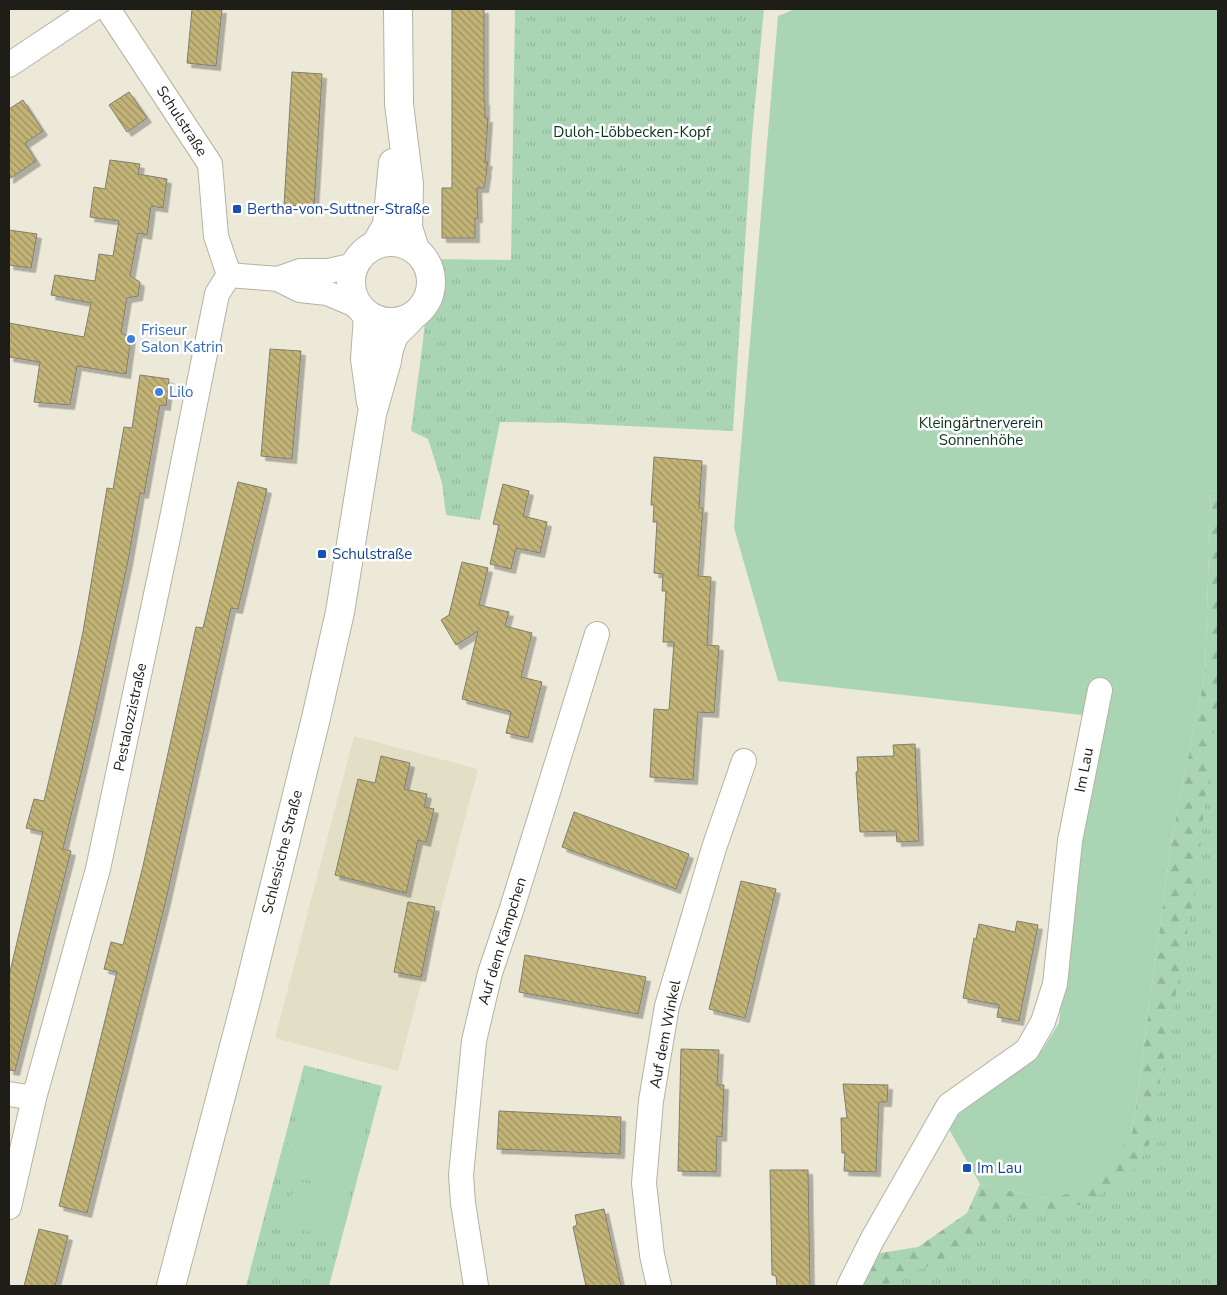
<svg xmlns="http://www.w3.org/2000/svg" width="1227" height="1295" font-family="'Nunito Sans',sans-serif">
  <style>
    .built { fill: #e3dec6 }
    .forest { fill: url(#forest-firs) }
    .park { fill: url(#park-tufts) }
    .garden { fill: #aad5b5 }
    .building { fill: url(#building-back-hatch); stroke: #817e6f; filter: url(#shadow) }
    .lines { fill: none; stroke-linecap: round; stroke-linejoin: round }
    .minor-casing { stroke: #b6b2a2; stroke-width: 26 }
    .secondary-casing { stroke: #b6b2a2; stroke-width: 30 }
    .minor { stroke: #fff; stroke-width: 24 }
    .secondary { stroke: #fff; stroke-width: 28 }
    .transit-dot { fill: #1a4fb4; stroke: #fff; stroke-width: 2 }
    .shop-dot { fill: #3f7fe0; stroke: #fff; stroke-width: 2 }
    .labels { text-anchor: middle; stroke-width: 5; stroke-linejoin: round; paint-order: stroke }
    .street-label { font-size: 15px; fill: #1f1d17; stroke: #fff }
    .park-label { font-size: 15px; fill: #07341a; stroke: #fff }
    .transit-label { font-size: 15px; fill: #164399; stroke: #fff; text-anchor: start }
    .shop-label { font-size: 15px; fill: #366cbe; stroke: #fff; text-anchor: start }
  </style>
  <defs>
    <pattern id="forest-firs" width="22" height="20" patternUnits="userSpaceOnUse" patternTransform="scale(1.25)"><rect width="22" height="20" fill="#aad5b5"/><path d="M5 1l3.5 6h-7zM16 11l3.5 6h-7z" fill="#92b69b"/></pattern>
    <pattern id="park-tufts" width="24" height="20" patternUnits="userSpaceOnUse" patternTransform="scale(1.25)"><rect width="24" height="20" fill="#aad5b5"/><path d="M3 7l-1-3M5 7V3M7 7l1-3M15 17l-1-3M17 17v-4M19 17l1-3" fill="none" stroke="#92b69b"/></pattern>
    <pattern id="building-back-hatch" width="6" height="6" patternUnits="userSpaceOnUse" patternTransform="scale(1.25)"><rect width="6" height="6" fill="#c2b376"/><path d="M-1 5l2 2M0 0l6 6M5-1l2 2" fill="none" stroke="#9d9160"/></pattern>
    <filter id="shadow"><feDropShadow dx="4.5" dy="4.5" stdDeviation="0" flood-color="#0004"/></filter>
  </defs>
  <rect width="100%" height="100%" fill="#ede9d9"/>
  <path class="built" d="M 354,736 L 478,769 L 398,1071 L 275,1038 Z"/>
  <path class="forest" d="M 1218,490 L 1218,1286 L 853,1286 L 868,1255 L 918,1247 L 967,1213 L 980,1184 L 1048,1199 L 1132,1133 L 1172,837 L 1205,673 L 1211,491 Z"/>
  <path class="park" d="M 515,9 L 764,9 L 752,135 L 733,431 L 565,423 L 500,422 L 480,520 L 446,515 L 442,483 L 428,439 L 411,431 L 423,341 L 431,259 L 511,260 Z
    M 1218,700 L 1218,1286 L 883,1286 L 933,1264 L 959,1250 L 989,1220 L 1061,1209 L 1083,1204 L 1124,1181 L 1138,1165 L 1147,1149 L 1153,1135 L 1161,1074 L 1197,879 L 1205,799 Z
    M 304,1065 L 382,1086 L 329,1286 L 246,1286 Z"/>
  <path class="garden" d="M 795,9 L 1218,9 L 1218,490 L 1211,491 L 1205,673 L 1172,837 L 1132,1133 L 1090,1188 L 1048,1199 L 980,1184 L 946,1124 L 1043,1049 L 1059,1023 L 1091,716 L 778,681 L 734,528 L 778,16 Z
    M 308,1071 L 376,1089 L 349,1191 L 281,1173 Z
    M 295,1180 L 350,1194 L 339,1239 L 284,1225 Z"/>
  <path class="building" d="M 192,9 L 222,9 L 216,66 L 187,63 Z
    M 452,9 L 484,9 L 484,101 L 485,101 L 485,118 L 488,118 L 485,162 L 488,162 L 486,170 L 487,170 L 484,188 L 477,188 L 478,218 L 475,218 L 475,238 L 442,238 L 442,188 L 452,188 Z
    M 292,72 L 322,74 L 314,207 L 284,205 Z
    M 129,92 L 147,118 L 127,132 L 109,105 Z
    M 23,100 L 43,131 L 25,143 L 36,161 L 9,179 L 9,109 Z
    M 110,160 L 140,164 L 138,174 L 167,179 L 163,208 L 151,206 L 147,235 L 138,233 L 130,276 L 140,282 L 138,296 L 127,298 L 121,333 L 131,337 L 126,374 L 77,366 L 70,405 L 34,402 L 40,362 L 9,357 L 9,323 L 84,337 L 91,303 L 51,295 L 55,275 L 95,281 L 99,254 L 113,256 L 119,221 L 90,217 L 94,187 L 105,189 Z
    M 9,230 L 37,234 L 31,268 L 9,265 Z
    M 270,349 L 301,351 L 292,459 L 261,456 Z
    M 140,375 L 169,379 L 166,406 L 160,405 L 144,494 L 140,493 L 128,561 L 95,715 L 63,849 L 71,851 L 15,1071 L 9,1070 L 9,976 L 43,832 L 26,828 L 34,799 L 44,801 L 69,696 L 83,632 L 107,488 L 113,489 L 124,427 L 132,428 Z
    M 654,457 L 702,461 L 699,508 L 703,508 L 698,576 L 711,577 L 707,645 L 719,646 L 714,713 L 698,712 L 693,780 L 650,777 L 654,709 L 669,710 L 674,642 L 663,642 L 666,591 L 662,591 L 663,574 L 654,573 L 657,522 L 653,522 L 654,505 L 651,505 Z
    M 238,482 L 267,489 L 238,609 L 231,608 L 166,900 L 87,1213 L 59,1206 L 117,972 L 104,969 L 111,942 L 123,945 L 143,866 L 196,627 L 203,628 Z
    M 503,484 L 529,491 L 523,516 L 547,522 L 540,553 L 516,548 L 511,569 L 490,564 L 499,525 L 493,524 Z
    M 462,562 L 488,568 L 479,605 L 509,612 L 505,626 L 532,633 L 521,677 L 542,682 L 528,738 L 506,733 L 511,712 L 462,699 L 478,631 L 456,645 L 441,620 L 449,615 Z
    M 915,744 L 919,841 L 897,842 L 896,831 L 860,832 L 856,772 L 858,772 L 857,757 L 894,756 L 893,745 Z
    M 381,756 L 410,763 L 404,789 L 427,794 L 424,807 L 434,809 L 426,842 L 418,840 L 406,893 L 335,875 L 358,779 L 375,783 Z
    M 574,812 L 689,854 L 676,889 L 562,847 Z
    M 741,881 L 776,889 L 745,1018 L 709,1009 Z
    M 408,902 L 435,907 L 421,977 L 394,972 Z
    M 1017,921 L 1038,925 L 1019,1021 L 997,1017 L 999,1005 L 963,998 L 974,938 L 976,939 L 979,924 L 1015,932 Z
    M 525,955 L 646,977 L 638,1014 L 519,992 Z
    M 681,1049 L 719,1050 L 717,1085 L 724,1085 L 722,1137 L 717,1136 L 716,1172 L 678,1171 Z
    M 843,1084 L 888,1085 L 887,1102 L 879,1102 L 876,1172 L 844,1171 L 845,1153 L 842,1153 L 841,1118 L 847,1118 Z
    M 499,1111 L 621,1117 L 620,1154 L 497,1149 Z
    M 770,1170 L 808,1170 L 810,1286 L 777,1286 L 776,1276 L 772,1275 Z
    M 604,1209 L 621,1286 L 586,1286 L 573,1227 L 577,1225 L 575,1215 Z
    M 39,1229 L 68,1236 L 55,1286 L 24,1286 Z"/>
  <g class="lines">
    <g class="minor-casing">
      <path id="minor" d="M 108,9 L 210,164 L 216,236 L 229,275
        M 9,65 L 93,9
        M 229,275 L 278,279 L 300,290 L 327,293 L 358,306
        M 278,279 L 300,271 L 329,271 L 354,265
        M 9,1094 L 34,1098
        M 9,1207 L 34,1098 L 98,869 L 169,533 L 217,294 L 229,275
        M 476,1286 L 463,1203 L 461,1175 L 474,1041 L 490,973 L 512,908 L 597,634
        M 659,1286 L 652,1255 L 644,1183 L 651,1101 L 667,1006 L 714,848 L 744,761
        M 849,1286 L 872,1240 L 949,1105 L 1027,1050 L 1043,1022 L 1055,984 L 1070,841 L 1100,690"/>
    </g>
    <g class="secondary-casing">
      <path id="secondary" d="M 398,9 L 399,104 L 409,184 L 408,228 L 415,249
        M351 282a40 40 0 1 1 80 0a40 40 0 1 1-80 0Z
        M 376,244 L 387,225 L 393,163
        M 368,316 L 365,359 L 371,402
        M 171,1286 L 247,997 L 316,718 L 340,612 L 372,414 L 387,361 L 389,349 L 394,335 L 410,319"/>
    </g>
    <use href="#minor" class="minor"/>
    <use href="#secondary" class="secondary"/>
  </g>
  <g class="transit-dot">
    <rect x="232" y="204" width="10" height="10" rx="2.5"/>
    <rect x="317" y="549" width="10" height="10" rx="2.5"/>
    <rect x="962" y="1163" width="10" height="10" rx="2.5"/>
  </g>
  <g class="shop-dot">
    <circle cx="131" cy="339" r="5"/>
    <circle cx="159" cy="392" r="5"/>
  </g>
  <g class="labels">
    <g class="street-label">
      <text transform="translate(182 121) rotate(57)" y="5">Schulstraße</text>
      <text transform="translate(130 717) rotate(-78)" y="5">Pestalozzistraße</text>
      <text transform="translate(1084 770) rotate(-79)" y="5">Im Lau</text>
      <text transform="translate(282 852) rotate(-76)" y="5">Schlesische Straße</text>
      <text transform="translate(502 941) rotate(-73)" y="5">Auf dem Kämpchen</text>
      <text transform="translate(665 1034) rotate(-79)" y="5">Auf dem Winkel</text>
    </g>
    <g class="park-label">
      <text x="632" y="137">Duloh-Löbbecken-Kopf</text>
      <text x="981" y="428">Kleingärtnerverein<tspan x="981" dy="17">Sonnenhöhe</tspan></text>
    </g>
    <g class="transit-label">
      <text x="247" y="214">Bertha-von-Suttner-Straße</text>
      <text x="332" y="559">Schulstraße</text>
      <text x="977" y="1173">Im Lau</text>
    </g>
    <g class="shop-label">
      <text x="141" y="335">Friseur<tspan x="141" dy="17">Salon Katrin</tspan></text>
      <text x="169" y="397">Lilo</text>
    </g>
  </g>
  <rect width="1227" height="1295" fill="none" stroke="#1f1d17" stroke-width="20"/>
</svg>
